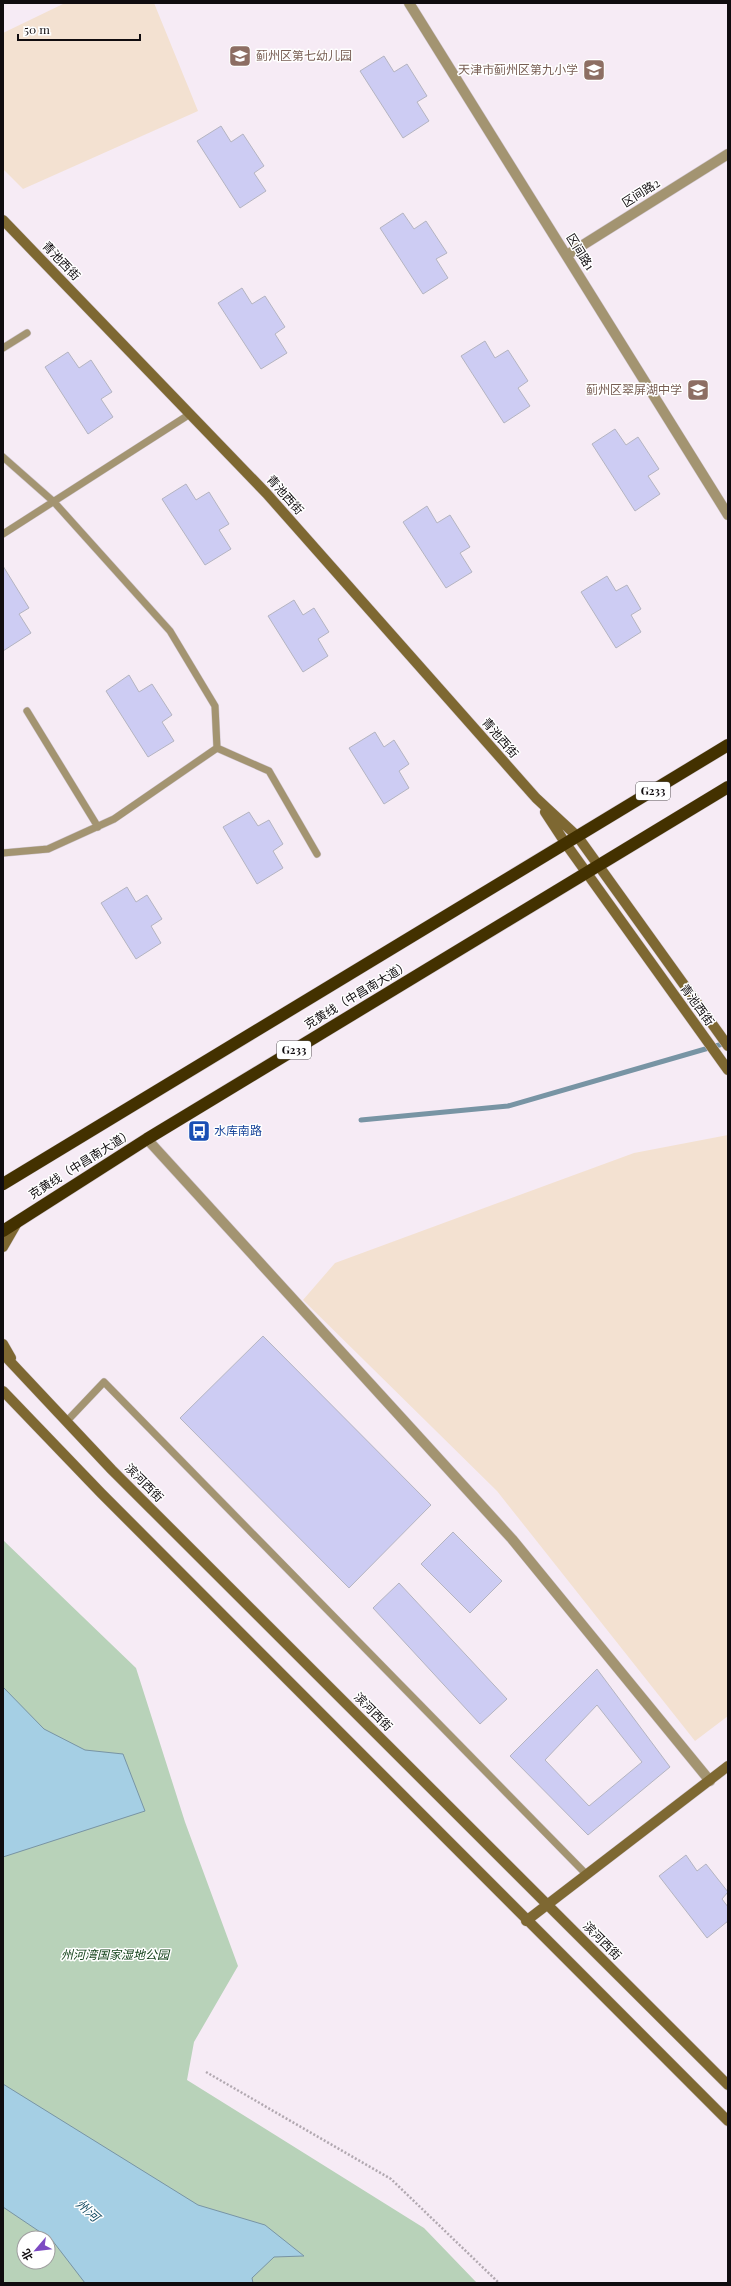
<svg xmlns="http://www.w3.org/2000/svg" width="731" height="2286" font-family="'Playfair Display','Noto Sans SC',serif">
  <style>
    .commercial { fill: #f3e1d1 }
    .green { fill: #b8d2b9; fill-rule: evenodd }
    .water { fill: #a5cfe4; stroke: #7894a4 }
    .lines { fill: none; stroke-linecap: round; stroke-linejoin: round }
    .stream { stroke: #7894a4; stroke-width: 5 }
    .building { fill: #cdccf3; stroke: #b4b4c1; fill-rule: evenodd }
    .lane-casing { stroke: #d1c7d0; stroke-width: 8 }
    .street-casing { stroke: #d1c7d0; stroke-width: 11 }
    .secondary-casing { stroke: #d1c7d0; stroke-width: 11 }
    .highway-casing { stroke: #d1c7d0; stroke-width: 13 }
    .path { stroke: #b1a8b0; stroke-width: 2.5; stroke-dasharray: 2 2; stroke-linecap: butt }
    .lane { stroke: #a39471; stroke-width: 7 }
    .street { stroke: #a39471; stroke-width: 10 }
    .secondary { stroke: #7e6832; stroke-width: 10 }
    .highway { stroke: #433100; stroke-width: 12 }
    .labels { text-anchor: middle; stroke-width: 3; stroke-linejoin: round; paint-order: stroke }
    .shield { fill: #fff; stroke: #585557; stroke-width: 1 }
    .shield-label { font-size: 11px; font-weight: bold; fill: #100c0f }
    .education-label { font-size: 12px; fill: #785e54; stroke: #fff; text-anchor: end }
    .street-label { font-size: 12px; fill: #100c0f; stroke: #fff }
    .transit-label { font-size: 12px; fill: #164399; stroke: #fff; text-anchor: start }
    .park-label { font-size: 12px; font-style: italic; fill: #124119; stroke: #fff }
    .water-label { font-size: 13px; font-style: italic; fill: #194e65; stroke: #fff }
  </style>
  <rect width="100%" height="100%" fill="#f6ebf5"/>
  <path class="commercial" d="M 65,3 L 154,3 L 198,111 L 23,189 L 3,169 L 3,33 Z
    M 728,1135 L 728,1716 L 695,1741 L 497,1491 L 303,1300 L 335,1263 L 634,1153 Z"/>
  <path class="green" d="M 3,1540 L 136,1668 L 185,1822 L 238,1966 L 194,2042 L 187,2080 L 424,2228 L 477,2283 L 3,2283 ZM 24,2238 L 48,2238 L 48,2262 L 24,2262 Z"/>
  <path class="water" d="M 3,1687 L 44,1729 L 85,1750 L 123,1754 L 145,1811 L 3,1857 Z
    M 3,2084 L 198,2205 L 265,2225 L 304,2256 L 274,2257 L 252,2278 L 253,2283 L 85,2283 L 52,2240 L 3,2207 Z"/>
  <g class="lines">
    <path class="stream" d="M 361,1120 L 508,1106 L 726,1043"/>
  </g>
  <path class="building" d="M 384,56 L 394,72 L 407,64 L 427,96 L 417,102 L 429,121 L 403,138 L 360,71 Z
    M 221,126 L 231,142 L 243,134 L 264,166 L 254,173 L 266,191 L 240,208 L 197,141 Z
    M 403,213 L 414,229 L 426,221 L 447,253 L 436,259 L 448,278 L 423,294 L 380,228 Z
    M 242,288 L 252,304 L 265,296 L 285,327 L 275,334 L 287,353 L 261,369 L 218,303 Z
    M 485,341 L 495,358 L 508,350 L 528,381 L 518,388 L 530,406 L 504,423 L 461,356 Z
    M 68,352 L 79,368 L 91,360 L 112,392 L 101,399 L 113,417 L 88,434 L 45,367 Z
    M 615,429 L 626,445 L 638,437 L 659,469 L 648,476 L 660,494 L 635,511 L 592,444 Z
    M 186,484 L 196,500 L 209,492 L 229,524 L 219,530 L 231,549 L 205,565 L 162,499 Z
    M 427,506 L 437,523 L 450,515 L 470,547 L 460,553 L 472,572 L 446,588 L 403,522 Z
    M 3,566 L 29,608 L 19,614 L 31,633 L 3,651 Z
    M 607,576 L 616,591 L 627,585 L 641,609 L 631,615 L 641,632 L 616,648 L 581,592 Z
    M 294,600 L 303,615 L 314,608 L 329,632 L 318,639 L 328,656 L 303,672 L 268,616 Z
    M 129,675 L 139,692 L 152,684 L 172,715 L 162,722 L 174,741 L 148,757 L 106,691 Z
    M 375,732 L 384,747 L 394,740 L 409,764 L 399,771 L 409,788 L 384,804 L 349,748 Z
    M 249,812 L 258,826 L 269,820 L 283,844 L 273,851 L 283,868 L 257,884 L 223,827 Z
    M 127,887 L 136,902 L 147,895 L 162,919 L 151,926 L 161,943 L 136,959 L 101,903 Z
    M 263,1336 L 431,1505 L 349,1588 L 180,1418 Z
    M 453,1532 L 502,1581 L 470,1613 L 421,1564 Z
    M 399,1583 L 507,1699 L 480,1724 L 373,1608 Z
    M 597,1669 L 670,1767 L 588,1835 L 510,1756 ZM 597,1705 L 642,1762 L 589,1806 L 545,1760 Z
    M 686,1855 L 697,1871 L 706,1864 L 728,1892 L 722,1899 L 728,1907 L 728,1921 L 707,1938 L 659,1876 Z"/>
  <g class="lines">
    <g class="lane-casing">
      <path id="lane" d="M 3,348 L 27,333
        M 3,457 L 54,502 L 170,631 L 215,706 L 217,748 L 269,771 L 317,854
        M 3,534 L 190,414
        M 27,711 L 98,827
        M 3,853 L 48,849 L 114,819 L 217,748
        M 66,1422 L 104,1382 L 586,1874"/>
    </g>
    <g class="street-casing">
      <path id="street" d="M 409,3 L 728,515
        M 567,255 L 728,154
        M 147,1139 L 512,1539 L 710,1781"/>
    </g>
    <g class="secondary-casing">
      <path id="secondary" d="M 3,220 L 267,494 L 536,798 L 578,837 L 728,1046
        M 545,812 L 566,844 L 728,1070
        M 3,1247 L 18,1221
        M 3,1344 L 11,1358
        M 3,1354 L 112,1470 L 728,2085
        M 3,1391 L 101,1493 L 728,2121
        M 526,1921 L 728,1766"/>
    </g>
    <g class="highway-casing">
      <path id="highway" d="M 3,1184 L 728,745
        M 3,1231 L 147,1139 L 728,787"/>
    </g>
    <path class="path" d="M 206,2072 L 391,2179 L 499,2283"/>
    <use href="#lane" class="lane"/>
    <use href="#street" class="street"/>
    <use href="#secondary" class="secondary"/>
    <use href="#highway" class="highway"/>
  </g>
  <defs>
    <g id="school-square" transform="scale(1.15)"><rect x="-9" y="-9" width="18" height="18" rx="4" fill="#8d6e63" stroke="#fff"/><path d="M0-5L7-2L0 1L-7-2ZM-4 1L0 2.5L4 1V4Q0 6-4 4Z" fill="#fff"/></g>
    <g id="bus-square" transform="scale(1.15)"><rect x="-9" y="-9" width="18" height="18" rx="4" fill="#1a4fb4" stroke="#fff"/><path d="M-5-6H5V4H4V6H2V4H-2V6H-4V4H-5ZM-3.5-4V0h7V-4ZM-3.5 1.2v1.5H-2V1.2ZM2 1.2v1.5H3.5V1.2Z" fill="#fff"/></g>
  </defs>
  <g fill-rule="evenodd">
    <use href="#school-square" x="240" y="56"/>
    <use href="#school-square" x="594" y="70"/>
    <use href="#school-square" x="698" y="390"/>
    <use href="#bus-square" x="199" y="1131"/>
  </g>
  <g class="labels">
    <g class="shield">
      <rect x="636" y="782" width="34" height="18" rx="3"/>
      <rect x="277" y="1041" width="34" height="18" rx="3"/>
    </g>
    <g class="shield-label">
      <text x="653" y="795">G233</text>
      <text x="294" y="1054">G233</text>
    </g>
    <g class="education-label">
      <text x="256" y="60" text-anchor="start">蓟州区第七幼儿园</text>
      <text x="578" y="74">天津市蓟州区第九小学</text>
      <text x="682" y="394">蓟州区翠屏湖中学</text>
    </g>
    <g class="street-label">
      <text transform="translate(641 193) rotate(-32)" y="4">区间路2</text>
      <text transform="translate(580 252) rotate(58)" y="4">区间路1</text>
      <text transform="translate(61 261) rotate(46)" y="4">青池西街</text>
      <text transform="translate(285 495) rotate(48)" y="4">青池西街</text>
      <text transform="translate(500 738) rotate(49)" y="4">青池西街</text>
      <text transform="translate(357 995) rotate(-31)" y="4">克黄线（中昌南大道）</text>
      <text transform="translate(697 1005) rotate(54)" y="4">青池西街</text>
      <text transform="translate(81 1164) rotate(-32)" y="4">克黄线（中昌南大道）</text>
      <text transform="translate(144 1483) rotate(45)" y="4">滨河西街</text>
      <text transform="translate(373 1712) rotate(45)" y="4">滨河西街</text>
      <text transform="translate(602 1941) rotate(45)" y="4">滨河西街</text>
    </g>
    <g class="transit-label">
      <text x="214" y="1135">水库南路</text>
    </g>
    <g class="park-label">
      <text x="115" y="1959">州河湾国家湿地公园</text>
    </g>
    <g class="water-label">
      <text transform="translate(88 2210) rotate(42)" y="5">州河</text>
    </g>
  </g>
  <rect width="731" height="2286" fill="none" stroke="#100c0f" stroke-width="8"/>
  <g transform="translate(36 2250) rotate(242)"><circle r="19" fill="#ffffff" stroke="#9f9e9f"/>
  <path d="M0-3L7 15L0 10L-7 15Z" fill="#7c4ac2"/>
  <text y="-6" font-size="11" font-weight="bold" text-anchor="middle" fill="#100c0f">北</text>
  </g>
  <path d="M18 34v6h122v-6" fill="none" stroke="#100c0f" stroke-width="2"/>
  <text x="24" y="34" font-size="12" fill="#100c0f" stroke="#ffffff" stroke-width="3" paint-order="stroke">50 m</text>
</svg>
